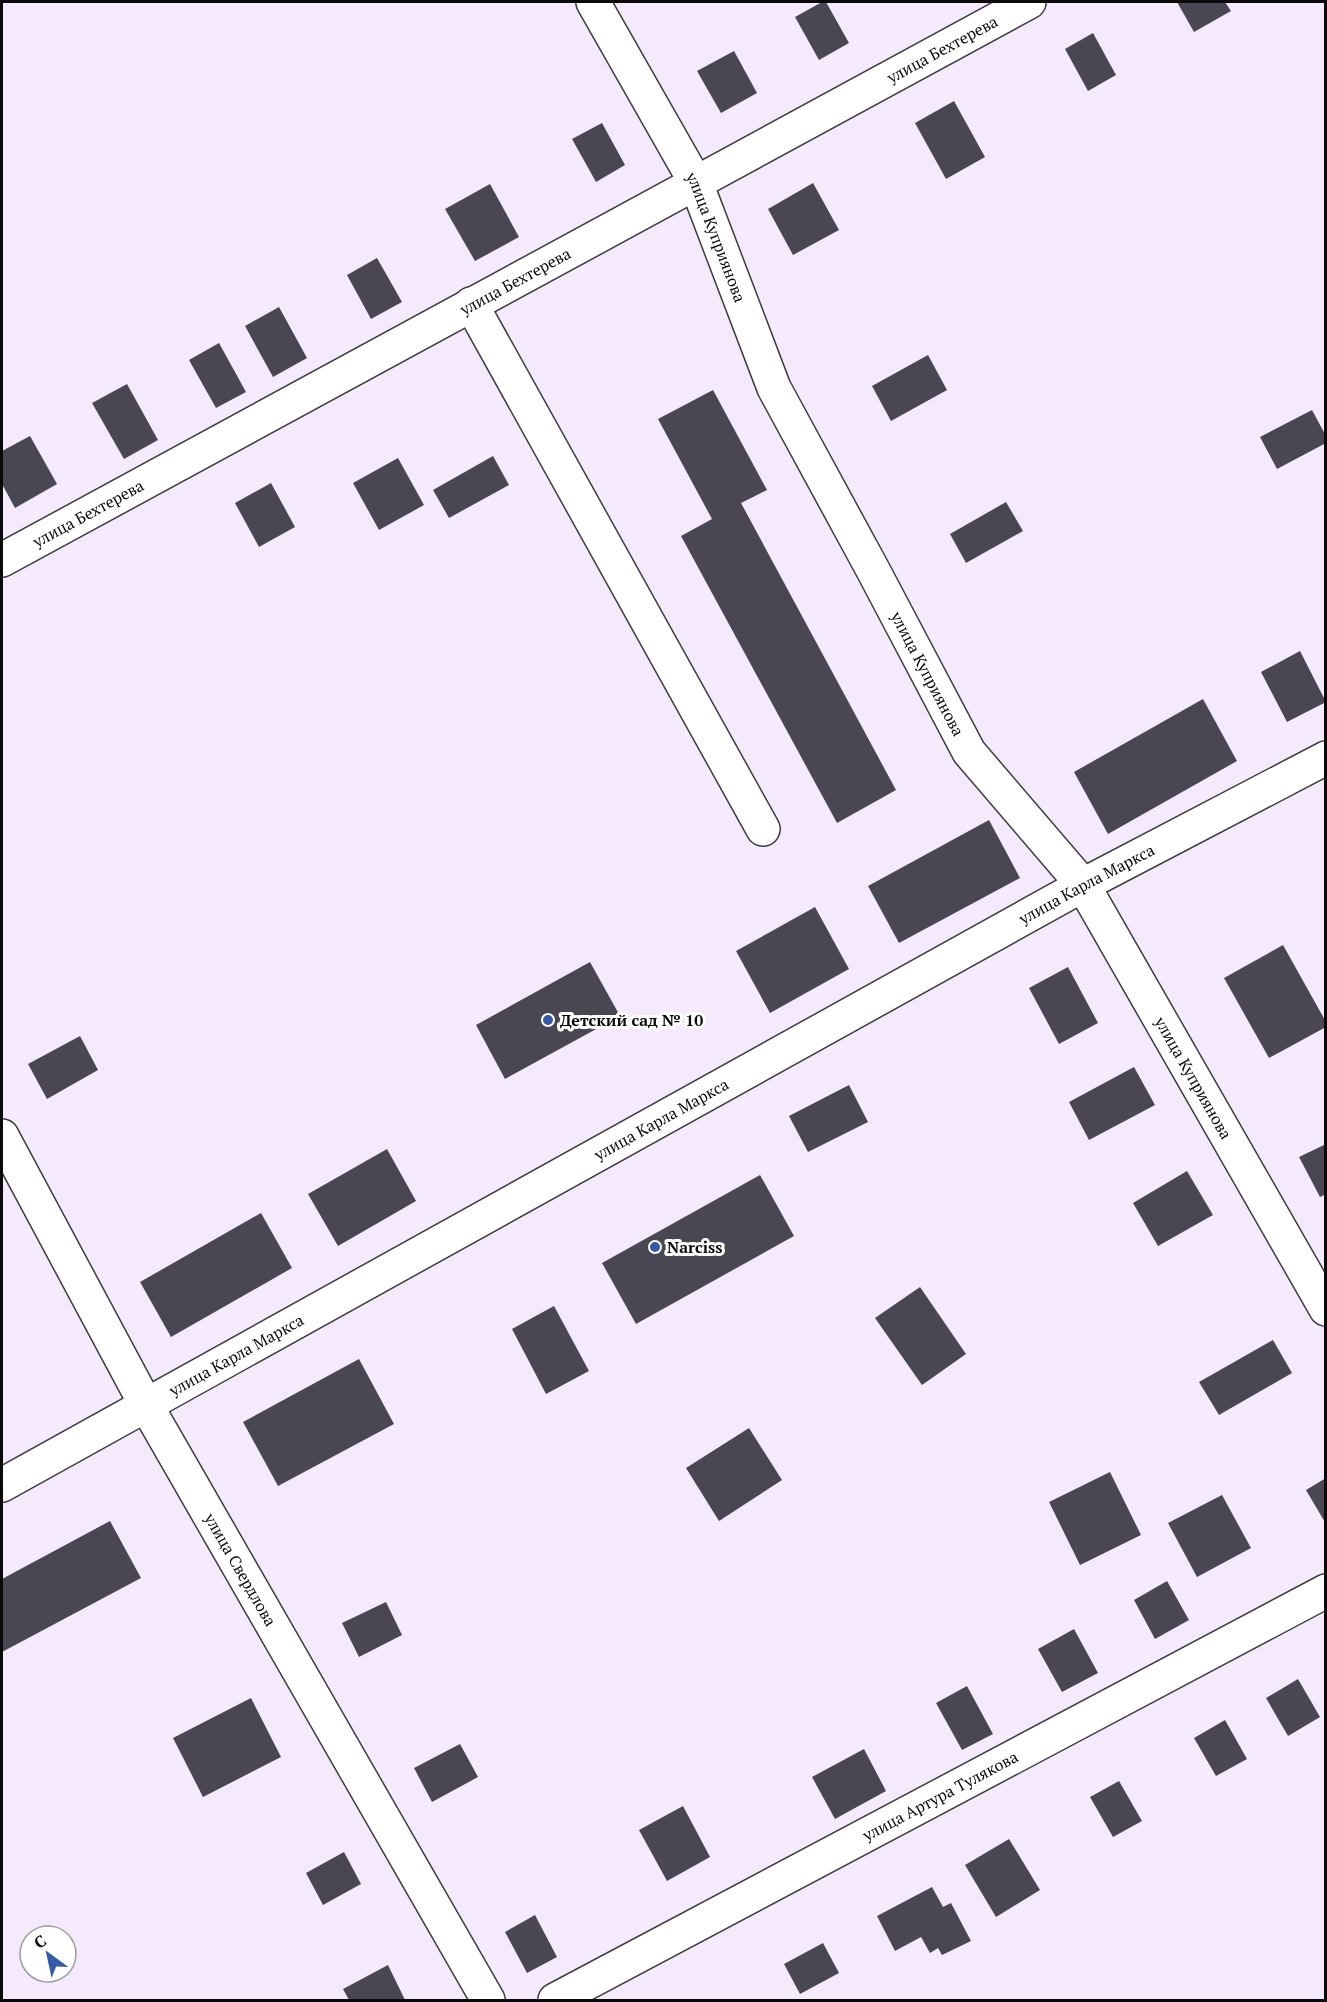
<svg xmlns="http://www.w3.org/2000/svg" width="1327" height="2002" font-family="'PT Serif',serif">
  <style>
    .building { fill: #494852 }
    .lines { fill: none; stroke-linecap: round; stroke-linejoin: round }
    .minor-casing { stroke: #3d3d3d; stroke-width: 36 }
    .minor { stroke: #fff; stroke-width: 33 }
    .poi-dot { fill: #345ba9; stroke: #fff; stroke-width: 2 }
    .labels { text-anchor: middle; stroke-width: 6; stroke-linejoin: round; paint-order: stroke }
    .street-label { font-size: 16px; fill: #0a0a0a; stroke: #fff }
    .poi-label { font-size: 16px; font-weight: bold; fill: #0a0a0a; stroke: #fff; text-anchor: start }
  </style>
  <rect width="100%" height="100%" fill="#f4eafc"/>
  <path class="building" d="M 822,2 L 826,2 L 849,43 L 819,60 L 795,17 Z
    M 1177,2 L 1225,2 L 1231,11 L 1194,32 Z
    M 1093,33 L 1116,75 L 1088,91 L 1065,49 Z
    M 734,51 L 757,93 L 721,113 L 697,71 Z
    M 954,101 L 985,157 L 946,179 L 915,123 Z
    M 602,123 L 625,165 L 596,182 L 572,139 Z
    M 813,183 L 839,230 L 793,255 L 768,209 Z
    M 490,184 L 519,237 L 475,261 L 445,209 Z
    M 377,258 L 402,302 L 371,319 L 347,275 Z
    M 279,307 L 307,358 L 273,377 L 245,326 Z
    M 219,343 L 246,392 L 216,408 L 189,360 Z
    M 928,355 L 947,390 L 891,421 L 872,386 Z
    M 127,384 L 158,440 L 124,459 L 92,403 Z
    M 713,390 L 767,490 L 741,503 L 896,790 L 837,823 L 681,536 L 712,519 L 658,419 Z
    M 1312,410 L 1326,436 L 1326,443 L 1277,469 L 1260,437 Z
    M 30,436 L 57,484 L 15,508 L 2,484 L 2,451 Z
    M 493,456 L 509,485 L 449,518 L 433,490 Z
    M 398,458 L 424,505 L 379,530 L 353,483 Z
    M 271,483 L 295,527 L 259,547 L 235,503 Z
    M 1006,502 L 1023,531 L 966,563 L 950,534 Z
    M 1300,651 L 1326,702 L 1287,722 L 1261,672 Z
    M 1203,699 L 1237,761 L 1108,834 L 1074,772 Z
    M 989,820 L 1020,878 L 899,943 L 868,886 Z
    M 815,907 L 849,969 L 770,1013 L 736,951 Z
    M 1283,945 L 1326,1022 L 1326,1027 L 1269,1058 L 1224,978 Z
    M 590,962 L 620,1016 L 505,1079 L 476,1025 Z
    M 1068,967 L 1098,1023 L 1059,1044 L 1029,988 Z
    M 80,1036 L 98,1070 L 47,1099 L 28,1064 Z
    M 1134,1067 L 1155,1105 L 1089,1140 L 1069,1102 Z
    M 849,1085 L 868,1122 L 808,1152 L 789,1116 Z
    M 1326,1144 L 1326,1194 L 1320,1197 L 1299,1157 Z
    M 387,1149 L 416,1201 L 338,1246 L 308,1194 Z
    M 1187,1171 L 1213,1215 L 1158,1246 L 1133,1203 Z
    M 760,1175 L 794,1236 L 636,1324 L 602,1263 Z
    M 261,1213 L 292,1268 L 171,1337 L 140,1282 Z
    M 920,1287 L 966,1354 L 922,1385 L 875,1318 Z
    M 554,1306 L 589,1371 L 546,1394 L 512,1329 Z
    M 1273,1340 L 1292,1373 L 1219,1415 L 1199,1382 Z
    M 359,1359 L 394,1424 L 278,1486 L 243,1422 Z
    M 749,1428 L 782,1480 L 719,1521 L 686,1468 Z
    M 1110,1472 L 1141,1535 L 1080,1565 L 1049,1502 Z
    M 1326,1478 L 1326,1524 L 1306,1490 Z
    M 1222,1495 L 1251,1548 L 1197,1577 L 1168,1523 Z
    M 110,1521 L 141,1578 L 2,1652 L 2,1579 Z
    M 1167,1581 L 1189,1620 L 1155,1639 L 1134,1600 Z
    M 386,1602 L 402,1635 L 359,1657 L 342,1623 Z
    M 1074,1629 L 1098,1673 L 1062,1692 L 1038,1649 Z
    M 1298,1679 L 1320,1717 L 1288,1736 L 1266,1698 Z
    M 967,1686 L 993,1734 L 962,1750 L 936,1703 Z
    M 251,1698 L 281,1757 L 203,1797 L 173,1738 Z
    M 1225,1720 L 1247,1759 L 1216,1776 L 1194,1738 Z
    M 460,1744 L 478,1777 L 432,1802 L 414,1768 Z
    M 864,1749 L 886,1791 L 835,1819 L 812,1777 Z
    M 1119,1781 L 1142,1821 L 1113,1837 L 1090,1797 Z
    M 683,1806 L 710,1857 L 667,1881 L 639,1830 Z
    M 1009,1839 L 1040,1890 L 996,1917 L 965,1865 Z
    M 344,1852 L 361,1884 L 323,1905 L 306,1873 Z
    M 932,1887 L 943,1907 L 951,1903 L 971,1941 L 942,1955 L 938,1948 L 930,1953 L 921,1937 L 895,1951 L 877,1916 Z
    M 535,1915 L 557,1957 L 527,1973 L 505,1932 Z
    M 823,1943 L 839,1973 L 800,1994 L 784,1964 Z
    M 388,1965 L 405,2000 L 349,2000 L 343,1989 Z"/>
  <g class="lines">
    <g class="minor-casing">
      <g id="minor">
        <path id="s1" d="M 593,2 L 696,183 L 774,388 L 873,570 L 969,752 L 1083,885 L 1326,1309"/>
        <path d="M 471,304 L 763,829"/>
        <path id="s2" d="M 2,560 L 1029,2"/>
        <path id="s3" d="M 2,1136 L 146,1405 L 488,2000"/>
        <path id="s4" d="M 2,1485 L 1083,885 L 1326,758"/>
        <path id="s5" d="M 555,2000 L 1326,1591"/>
      </g>
    </g>
    <use href="#minor" class="minor"/>
  </g>
  <g class="poi-dot">
    <circle cx="548" cy="1020" r="6"/>
    <circle cx="655" cy="1247" r="6"/>
  </g>
  <g class="labels">
    <g class="street-label">
      <text dy="6" stroke="none"><textPath href="#s2" startOffset="1070">улица Бехтерева</textPath></text>
      <text dy="6" stroke="none"><textPath href="#s1" startOffset="266">улица Куприянова</textPath></text>
      <text dy="6" stroke="none"><textPath href="#s2" startOffset="584">улица Бехтерева</textPath></text>
      <text dy="6" stroke="none"><textPath href="#s2" startOffset="98">улица Бехтерева</textPath></text>
      <text dy="6" stroke="none"><textPath href="#s1" startOffset="752">улица Куприянова</textPath></text>
      <text dy="6" stroke="none"><textPath href="#s4" startOffset="1240">улица Карла Маркса</textPath></text>
      <text dy="6" stroke="none"><textPath href="#s1" startOffset="1238">улица Куприянова</textPath></text>
      <text dy="6" stroke="none"><textPath href="#s4" startOffset="754">улица Карла Маркса</textPath></text>
      <text dy="6" stroke="none"><textPath href="#s4" startOffset="268">улица Карла Маркса</textPath></text>
      <text dy="6" stroke="none"><textPath href="#s3" startOffset="495">улица Свердлова</textPath></text>
      <text dy="6" stroke="none"><textPath href="#s5" startOffset="436">улица Артура Тулякова</textPath></text>
    </g>
    <g class="poi-label">
      <text x="560" y="1026">Детский сад № 10</text>
      <text x="667" y="1253">Narciss</text>
    </g>
  </g>
  <rect width="1327" height="2002" fill="none" stroke="#0a0a0a" stroke-width="6"/>
  <g transform="translate(48 1954) rotate(327)"><circle r="28" fill="#ffffff" stroke="#9d9d9d" stroke-width="1.5"/>
  <path d="M0-4.5L10 22L0 15L-10 22Z" fill="#345ba9"/>
  <text y="-9" font-size="16" font-weight="bold" text-anchor="middle" fill="#0a0a0a">С</text>
  </g>
</svg>
